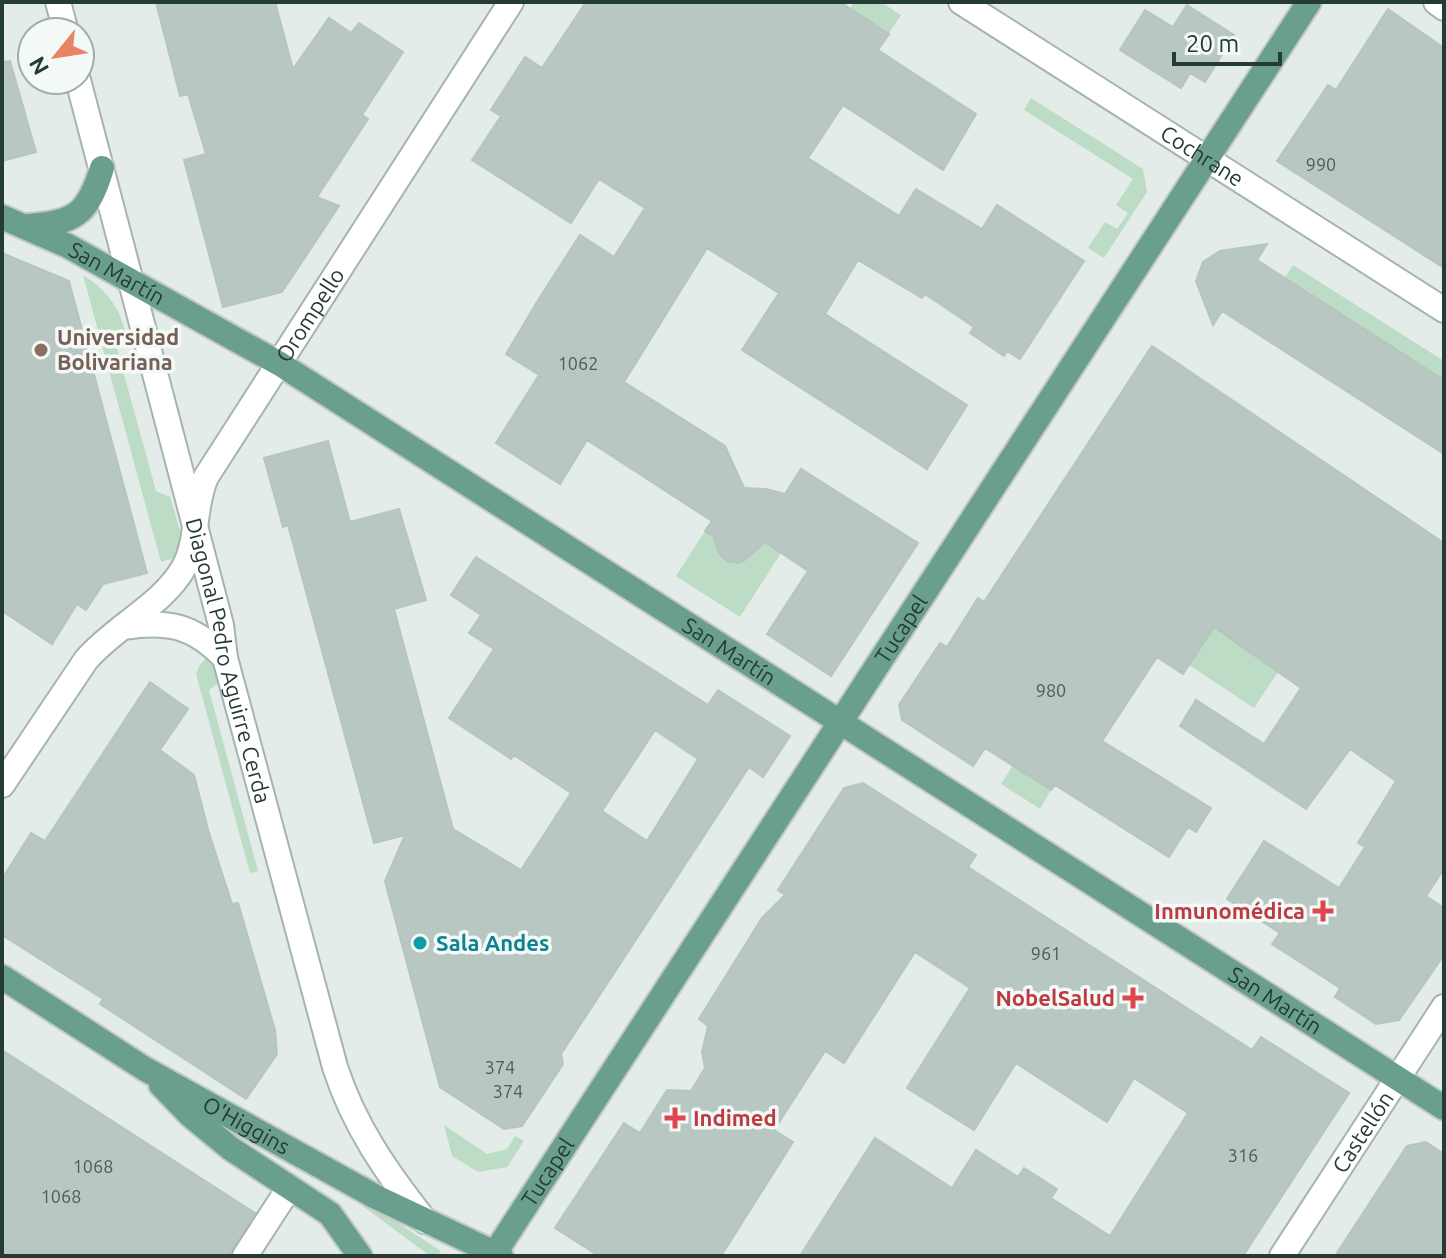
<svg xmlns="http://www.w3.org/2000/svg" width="1446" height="1258" font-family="Ubuntu,sans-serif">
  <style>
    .green { fill: #bddcc5 }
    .building { fill: #b8c7c1; stroke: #b6c5bf; stroke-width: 2; fill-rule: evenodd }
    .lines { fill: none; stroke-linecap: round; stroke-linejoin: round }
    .minor-casing { stroke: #a6b4af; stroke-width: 28 }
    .major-casing { stroke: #c2c8c6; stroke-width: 28 }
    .minor { stroke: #fff; stroke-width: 24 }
    .major { stroke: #6a9f90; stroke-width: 24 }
    .education-dot { fill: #8d6e63; stroke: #f3f9f6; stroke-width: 3 }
    .health-dot { fill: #e0444e; stroke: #f3f9f6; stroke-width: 3 }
    .culture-dot { fill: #0f9aa8; stroke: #f3f9f6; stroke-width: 3 }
    .labels { text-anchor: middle; stroke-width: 7; stroke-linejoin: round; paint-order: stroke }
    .number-label { font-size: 18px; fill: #495f58 }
    .street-label { font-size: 22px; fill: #243c35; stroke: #f3f9f6 }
    .education-label { font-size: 22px; font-weight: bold; fill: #785e54; stroke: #f3f9f6; text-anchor: start }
    .health-label { font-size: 22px; font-weight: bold; fill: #be3a42; stroke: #f3f9f6; text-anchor: end }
    .culture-label { font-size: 22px; font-weight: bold; fill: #0d838f; stroke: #f3f9f6; text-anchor: start }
  </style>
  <rect width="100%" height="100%" fill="#e3ece8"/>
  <path class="green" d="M 854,2 L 881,2 L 901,15 L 889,33 L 850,8 Z
    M 1031,98 L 1143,169 L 1147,192 L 1104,258 L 1088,248 L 1105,222 L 1117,229 L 1128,213 L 1116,205 L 1133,179 L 1024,110 Z
    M 1293,265 L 1444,361 L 1444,381 L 1285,277 Z
    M 83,275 C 106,289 119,307 126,333 L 116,345 L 156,491 L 170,497 L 182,537 L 177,557 L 161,562 Z
    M 705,531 L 718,540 C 716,552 722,559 733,563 L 745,560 L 764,541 L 781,553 L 740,617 L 676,576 Z
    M 1214,627 L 1278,672 L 1254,708 L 1189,665 Z
    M 208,656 L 221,681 L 209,690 L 258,871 L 250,873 L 196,674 L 199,666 Z
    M 1013,765 L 1051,790 L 1040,809 L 1001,784 Z
    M 444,1125 L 487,1154 L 507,1149 L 515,1136 L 524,1141 L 507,1167 L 478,1172 L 452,1156 Z
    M 358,1197 L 441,1251 L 438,1256 L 430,1256 L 356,1201 Z"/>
  <path class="building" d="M 156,2 L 275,2 L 293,69 L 329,18 L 351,33 L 359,23 L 403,52 L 362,115 L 368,119 L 317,197 L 339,206 L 282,292 L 223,307 L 184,160 L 206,154 L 188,94 L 180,96 Z
    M 586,2 L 840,2 L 889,34 L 878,50 L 976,114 L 943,170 L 843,105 L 808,158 L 899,216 L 916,189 L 982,229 L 997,205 L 1084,261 L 1020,359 L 1007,351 L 1004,356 L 970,333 L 974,327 L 925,294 L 922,298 L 858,260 L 825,314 L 967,405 L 927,469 L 742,350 L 779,293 L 707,248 L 624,382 L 725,446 L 744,488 L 766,489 L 785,494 L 801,469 L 918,543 L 831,676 L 767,634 L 808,571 L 765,542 L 745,560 L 739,563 L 727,561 L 719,553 L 714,537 L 705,531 L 712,521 L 587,440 L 560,484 L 496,443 L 539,375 L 506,354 L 540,297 L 580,235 L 614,257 L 645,208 L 599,179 L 571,223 L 472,160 L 501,116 L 491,110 L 525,57 L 542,68 Z
    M 1187,5 L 1234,35 L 1205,82 L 1190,73 L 1181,88 L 1120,50 L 1145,10 L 1173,27 Z
    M 1388,9 L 1444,48 L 1444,268 L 1277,161 L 1328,85 L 1336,90 Z
    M 10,61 L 36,152 L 2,161 L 2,62 Z
    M 1267,244 L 1257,260 L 1444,380 L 1444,454 L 1222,311 L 1213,325 L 1196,281 L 1203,262 L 1220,251 Z
    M 2,253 L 69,281 L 147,573 L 103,584 L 86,610 L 77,604 L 52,644 L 2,611 Z
    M 1152,346 L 1444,543 L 1444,869 L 1426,896 L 1444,908 L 1444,955 L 1399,1020 L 1376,1024 L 1335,997 L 1340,988 L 1272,944 L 1280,933 L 1227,899 L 1264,841 L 1339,888 L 1365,847 L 1358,843 L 1396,781 L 1350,749 L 1306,809 L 1180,726 L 1196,700 L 1264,744 L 1301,688 L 1214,627 L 1183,674 L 1157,657 L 1102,741 L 1211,808 L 1196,832 L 1188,827 L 1169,857 L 1055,785 L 1051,790 L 985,748 L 973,766 L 902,720 L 899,705 L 940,643 L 947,647 L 978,598 L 984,602 Z
    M 328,441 L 350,522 L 399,509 L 426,600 L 394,609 L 453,829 L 521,870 L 571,793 L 514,755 L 511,759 L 449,718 L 494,649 L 469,633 L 481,615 L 451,595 L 476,557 L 708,705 L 718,690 L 790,736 L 763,777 L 749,767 L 561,1054 L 563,1064 L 522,1126 L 504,1129 L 440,1087 L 385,881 L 405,835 L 374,843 L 288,525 L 283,527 L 264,458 ZM 655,730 L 698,759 L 647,841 L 602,811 Z
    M 150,682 L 188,709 L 160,750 L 194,775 L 209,833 L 232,904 L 238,903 L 275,1030 L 277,1054 L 246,1099 L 100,1004 L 103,999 L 2,935 L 2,879 L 31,833 L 45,841 Z
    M 863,783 L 976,855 L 968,867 L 1252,1050 L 1261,1037 L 1349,1093 L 1243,1256 L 800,1256 L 875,1138 L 952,1188 L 976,1150 L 1018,1177 L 1024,1168 L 1057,1189 L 1051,1198 L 1110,1236 L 1188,1113 L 1134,1078 L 1107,1122 L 1016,1063 L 974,1130 L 907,1088 L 970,988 L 915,952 L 844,1063 L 825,1051 L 774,1130 L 793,1142 L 721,1256 L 599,1256 L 555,1228 L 624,1123 L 640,1133 L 667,1090 L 691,1091 L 705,1068 L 702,1052 L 708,1026 L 699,1019 L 762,918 L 785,895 L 778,890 L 844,788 Z
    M 2,1050 L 255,1213 L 229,1256 L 2,1256 Z
    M 1426,1142 L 1444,1154 L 1444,1256 L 1335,1256 L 1407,1146 Z"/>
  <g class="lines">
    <g class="minor-casing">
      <g id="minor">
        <path d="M 58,2 L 66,32"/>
        <path id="s1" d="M 961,2 L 1444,310"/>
        <path d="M 1436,2 L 1444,8"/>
        <path id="s2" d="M 78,80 L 221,625 L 225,658 L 335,1067 C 354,1126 387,1173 425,1221"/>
        <path d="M 123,627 C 167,620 193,625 225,658"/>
        <path id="s3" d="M 2,785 L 86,660 C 114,627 164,604 184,567 C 199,539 193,506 206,477 L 511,2"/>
        <path d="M 245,1256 L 289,1188"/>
        <path id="s4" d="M 1282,1256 L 1444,1007"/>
      </g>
    </g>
    <g class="major-casing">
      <g id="major">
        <path id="s5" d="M 2,217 L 68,246 L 280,364 L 1444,1108"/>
        <path d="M 28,226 C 75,223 88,214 102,168"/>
        <path id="s6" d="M 2,977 L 145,1069 L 376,1197 L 501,1256"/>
        <path d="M 161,1085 L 190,1115 L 230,1148 L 330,1214 L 360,1256"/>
        <path id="s7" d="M 493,1256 L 1309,2"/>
      </g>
    </g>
    <use href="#minor" class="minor"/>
    <use href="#major" class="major"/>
  </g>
  <circle class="education-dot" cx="41" cy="350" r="8"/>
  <g class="health-dot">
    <path d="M1319 899h8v8h8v8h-8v8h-8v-8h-8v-8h8z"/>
    <path d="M1129 986h8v8h8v8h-8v8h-8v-8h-8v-8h8z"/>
    <path d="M671 1106h8v8h8v8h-8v8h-8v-8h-8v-8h8z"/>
  </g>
  <circle class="culture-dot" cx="420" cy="943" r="8"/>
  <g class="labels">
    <g class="number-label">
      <text x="1321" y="171">990</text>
      <text x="578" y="370">1062</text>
      <text x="1051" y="697">980</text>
      <text x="1046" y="960">961</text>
      <text x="500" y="1074">374</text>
      <text x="508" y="1098">374</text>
      <text x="1243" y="1162">316</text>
      <text x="93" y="1173">1068</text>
      <text x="61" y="1203">1068</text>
    </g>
    <g class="street-label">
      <text dy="8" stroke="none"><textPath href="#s1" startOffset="286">Cochrane</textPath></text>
      <text dy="8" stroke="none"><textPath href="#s5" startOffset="128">San Martín</textPath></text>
      <text dy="8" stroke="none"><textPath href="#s3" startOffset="572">Orompello</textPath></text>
      <text dy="8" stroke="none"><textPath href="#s7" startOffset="748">Tucapel</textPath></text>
      <text dy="8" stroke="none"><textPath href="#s5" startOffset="848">San Martín</textPath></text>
      <text dy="8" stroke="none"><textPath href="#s2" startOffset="600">Diagonal Pedro Aguirre Cerda</textPath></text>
      <text dy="8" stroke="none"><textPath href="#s5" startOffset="1496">San Martín</textPath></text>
      <text dy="8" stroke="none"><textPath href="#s6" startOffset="286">O'Higgins</textPath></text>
      <text dy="8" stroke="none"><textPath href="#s4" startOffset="148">Castellón</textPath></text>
      <text dy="8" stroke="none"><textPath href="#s7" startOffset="100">Tucapel</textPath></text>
    </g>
    <g class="education-label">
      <text x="57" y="345">Universidad<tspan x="57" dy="25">Bolivariana</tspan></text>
    </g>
    <g class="health-label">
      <text x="1305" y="919">Inmunomédica</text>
      <text x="1115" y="1006">NobelSalud</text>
      <text x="693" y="1126" text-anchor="start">Indimed</text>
    </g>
    <g class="culture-label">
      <text x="436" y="951">Sala Andes</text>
    </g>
  </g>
  <rect width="1446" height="1258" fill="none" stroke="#243c35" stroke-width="8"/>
  <g transform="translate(56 56) rotate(240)"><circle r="38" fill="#f3f9f6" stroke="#a0ada9" stroke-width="2"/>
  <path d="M0-6L14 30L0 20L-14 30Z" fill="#e98364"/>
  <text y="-12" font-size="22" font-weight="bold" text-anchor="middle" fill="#243c35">N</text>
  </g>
  <path d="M1174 52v12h106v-12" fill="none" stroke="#243c35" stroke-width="4"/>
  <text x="1186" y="52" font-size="24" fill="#243c35" stroke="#f3f9f6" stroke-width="6" paint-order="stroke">20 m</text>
</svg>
